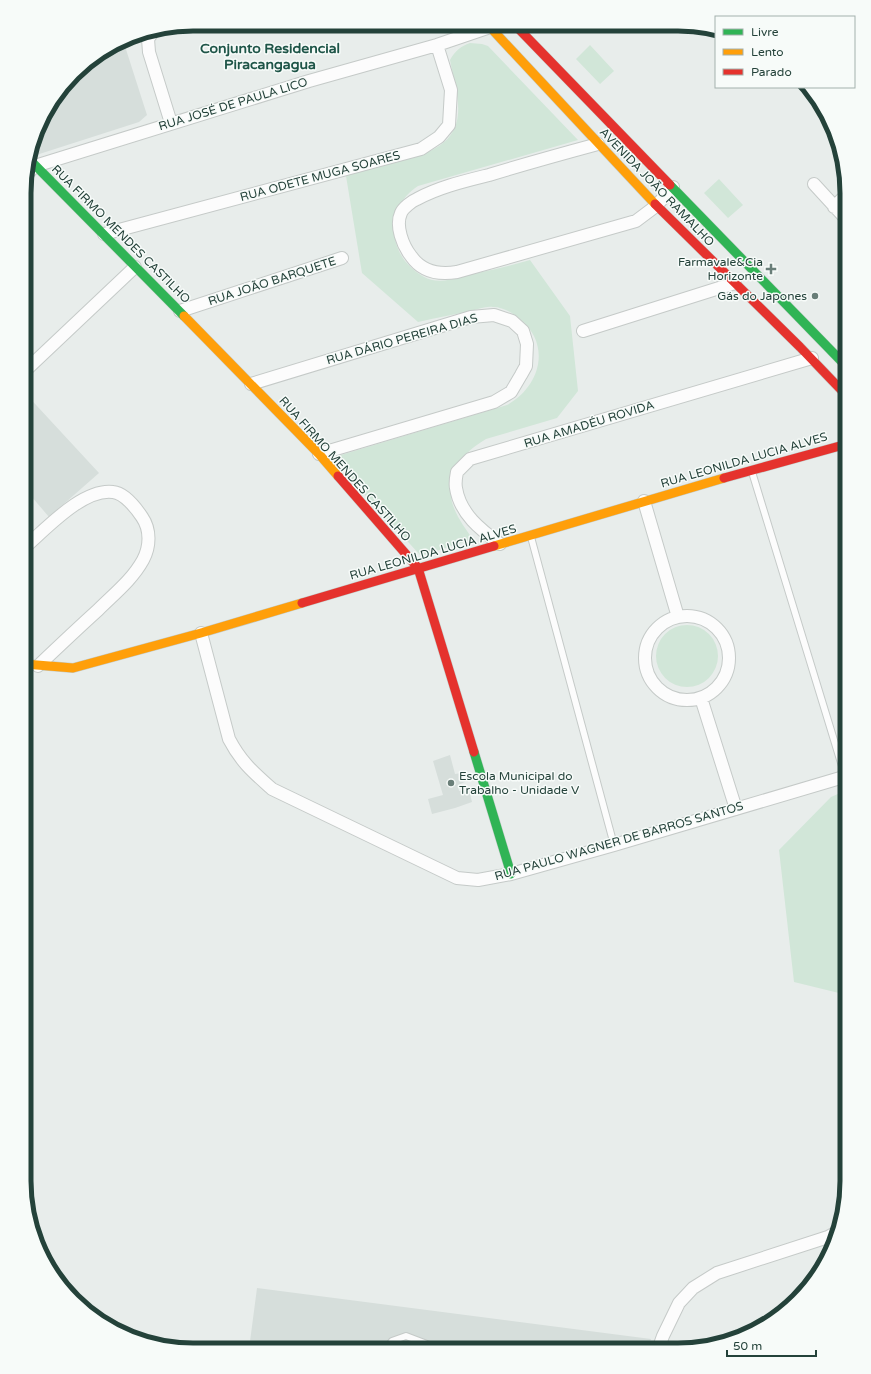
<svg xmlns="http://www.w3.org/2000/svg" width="871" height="1374" font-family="'Varela Round',sans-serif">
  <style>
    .built { fill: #d6dedb }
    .green { fill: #d1e6d8 }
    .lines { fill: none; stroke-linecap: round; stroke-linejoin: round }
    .lane-casing { stroke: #c5cac8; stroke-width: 8 }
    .street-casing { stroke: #c5cac8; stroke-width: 14 }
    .fast-casing { stroke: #c3cbc8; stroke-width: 10 }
    .slow-casing { stroke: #c3cbc8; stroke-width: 10 }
    .jam-casing { stroke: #c3cbc8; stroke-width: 10 }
    .lane { stroke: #fcfcfc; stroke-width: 6 }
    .street { stroke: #fcfcfc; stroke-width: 12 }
    .fast { stroke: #30b455; stroke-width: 9 }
    .slow { stroke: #ff9f0a; stroke-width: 9 }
    .jam { stroke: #e5322d; stroke-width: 9 }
    .poi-dot { fill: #697e78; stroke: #f7fbf9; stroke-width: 1.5 }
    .labels { text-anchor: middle; stroke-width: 3; stroke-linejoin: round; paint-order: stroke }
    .street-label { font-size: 12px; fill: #24423a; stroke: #f7fbf9 }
    .poi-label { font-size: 12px; fill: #24423a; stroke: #f7fbf9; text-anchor: end }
    .quarter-label { font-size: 14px; font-weight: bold; fill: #1f5548; stroke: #f7fbf9 }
    .rim { fill: none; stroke: #24423a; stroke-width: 5 }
  </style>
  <rect width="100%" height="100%" fill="#e8edeb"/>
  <path class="built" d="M 123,40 L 147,115 L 139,122 L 30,157 L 42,118 L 81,66 Z
    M 25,393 L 99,473 L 49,517 L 25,489 Z
    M 450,755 L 455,774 L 462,773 L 467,781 L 458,785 L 459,791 L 469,790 L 472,802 L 455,808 L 432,814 L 428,799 L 443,795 L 433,761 Z
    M 257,1288 L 651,1339 L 647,1350 L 249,1349 Z"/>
  <path class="green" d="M 470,43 L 482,44 L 488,46 L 578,140 L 418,186 C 400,198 398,209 395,229 C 393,240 399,253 405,261 C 412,269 421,277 432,280 C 447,283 463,276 477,273 C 495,269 513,265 530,260 L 570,316 L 578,391 L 557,418 L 486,439 C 471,448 459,458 455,475 C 454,480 451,485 451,490 C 449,507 464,527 473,539 L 421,556 L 331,458 L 507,405 C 540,387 552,345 520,319 C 513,313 503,307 493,307 C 486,306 478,309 472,311 C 454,314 436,318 418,322 L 362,273 L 346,176 L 428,152 C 472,133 457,96 450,60 C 455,51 461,46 470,43 Z
    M 590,45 L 614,71 L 600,84 L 576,59 Z
    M 719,179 L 743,205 L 728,218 L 704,193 Z
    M656 656a31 31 0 1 1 62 0a31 31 0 1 1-62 0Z
    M 847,790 L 847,995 L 794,982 L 779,850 L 831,797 Z"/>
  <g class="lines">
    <g class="lane-casing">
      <path id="lane" d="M 752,472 L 845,776
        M 531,537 L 614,845
        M 386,1349 L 392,1341 L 406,1336 L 440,1349"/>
    </g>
    <g class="street-casing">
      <path id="street" d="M 153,32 L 148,39 L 149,52 L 171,123
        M 598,144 C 561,154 525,164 489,175 C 465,181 439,187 417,199 C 412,201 403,208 401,213 C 395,226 403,246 411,256 C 422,272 439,275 457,272 L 636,221 L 656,206 L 673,187
        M 25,176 L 35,166 L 309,81 L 437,45 L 490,27
        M 814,184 L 847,220
        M 834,207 L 847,194
        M 104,234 L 421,149 L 439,137 L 449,125 L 451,90 L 437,45
        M 180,311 L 342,258
        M 583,331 L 735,283
        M 25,371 L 135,267
        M 251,384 L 471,317 L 494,315 L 512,321 L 523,331 L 527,344 L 526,366 L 521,375 L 511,392 L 494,402 L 319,454
        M 644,501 L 678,617
        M 500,544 C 481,530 460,514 456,488 C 455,483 456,477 457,472 L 470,459 L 812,358
        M 25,547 C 46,529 83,488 113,492 C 124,493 136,508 142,517 C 151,530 150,547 143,560 C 132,580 114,594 98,610 C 78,628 58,647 38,666
        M645 658a42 42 0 1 1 84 0a42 42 0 1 1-84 0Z
        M 201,633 L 229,739 C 241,762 253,772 272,789 L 457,878 L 478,880 L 511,874 L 614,845 L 847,776
        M 701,698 L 736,809
        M 658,1350 L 663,1336 L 679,1303 L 693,1288 L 717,1273 L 828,1237 L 839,1231"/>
    </g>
    <g class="fast-casing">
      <path id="fast" d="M 29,159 L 184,316
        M 670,185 L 847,367
        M 474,752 L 511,874"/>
    </g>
    <g class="slow-casing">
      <path id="slow" d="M 488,25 L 655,204
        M 184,316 L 319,454 L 338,476
        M 494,546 L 724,478
        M 25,664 L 73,668 L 201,633 L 302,603"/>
    </g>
    <g class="jam-casing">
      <path id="jam" d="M 515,25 L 670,185
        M 655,204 L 800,347 L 847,396
        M 338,476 L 418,568 L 474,752
        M 724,478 L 847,444
        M 302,603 L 494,546"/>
    </g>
    <use href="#lane" class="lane"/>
    <use href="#street" class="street"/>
    <use href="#fast" class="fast"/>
    <use href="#slow" class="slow"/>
    <use href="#jam" class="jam"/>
  </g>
  <g class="poi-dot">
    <path d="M769 263h4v4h4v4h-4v4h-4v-4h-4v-4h4z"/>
    <circle cx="815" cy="296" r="4"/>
    <circle cx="451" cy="783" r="4"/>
  </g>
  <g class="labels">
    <g class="street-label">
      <text transform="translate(233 104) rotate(-17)" y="4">RUA JOSÉ DE PAULA LICO</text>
      <text transform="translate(320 176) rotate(-15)" y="4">RUA ODETE MUGA SOARES</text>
      <text transform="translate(657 187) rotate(46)" y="4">AVENIDA JOÃO RAMALHO</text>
      <text transform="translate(121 234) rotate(45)" y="4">RUA FIRMO MENDES CASTILHO</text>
      <text transform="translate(272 281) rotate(-18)" y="4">RUA JOÃO BARQUETE</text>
      <text transform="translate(402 339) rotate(-16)" y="4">RUA DÁRIO PEREIRA DIAS</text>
      <text transform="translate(589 424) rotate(-17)" y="4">RUA AMADÉU ROVIDA</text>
      <text transform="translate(744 460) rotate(-16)" y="4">RUA LEONILDA LUCIA ALVES</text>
      <text transform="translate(345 469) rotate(48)" y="4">RUA FIRMO MENDES CASTILHO</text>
      <text transform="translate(433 552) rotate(-16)" y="4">RUA LEONILDA LUCIA ALVES</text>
      <text transform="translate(619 841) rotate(-16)" y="4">RUA PAULO WAGNER DE BARROS SANTOS</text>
    </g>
    <g class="poi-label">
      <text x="763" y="266">Farmavale&amp;Cia<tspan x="763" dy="14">Horizonte</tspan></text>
      <text x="807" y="300">Gás do Japones</text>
      <text x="459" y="780" text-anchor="start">Escola Municipal do<tspan x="459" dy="14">Trabalho - Unidade V</tspan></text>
    </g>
    <g class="quarter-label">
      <text x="270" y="53">Conjunto Residencial<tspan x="270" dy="16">Piracangagua</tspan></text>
    </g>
  </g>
  <path d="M0 0H871V1374H0ZM193 31H678A162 162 0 0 1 840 193V1181A162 162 0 0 1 678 1343H193A162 162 0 0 1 31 1181V193A162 162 0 0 1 193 31Z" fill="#f7fbf9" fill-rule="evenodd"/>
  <path class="rim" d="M193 31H678A162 162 0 0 1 840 193V1181A162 162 0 0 1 678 1343H193A162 162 0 0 1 31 1181V193A162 162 0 0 1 193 31Z"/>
  <rect x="715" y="16" width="140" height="72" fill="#f7fbf9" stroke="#a3b1ad"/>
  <rect x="723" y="29" width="20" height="6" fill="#30b455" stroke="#a3b1ad"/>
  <text x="751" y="36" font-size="12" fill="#24423a">Livre</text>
  <rect x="723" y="49" width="20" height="6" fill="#ff9f0a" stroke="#a3b1ad"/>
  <text x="751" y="56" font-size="12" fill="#24423a">Lento</text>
  <rect x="723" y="69" width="20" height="6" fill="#e5322d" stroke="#a3b1ad"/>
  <text x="751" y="76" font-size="12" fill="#24423a">Parado</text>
  <path d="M727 1350v6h89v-6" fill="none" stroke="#24423a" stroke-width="2"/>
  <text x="733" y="1350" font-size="12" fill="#24423a" stroke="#f7fbf9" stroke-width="3" paint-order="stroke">50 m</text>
</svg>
